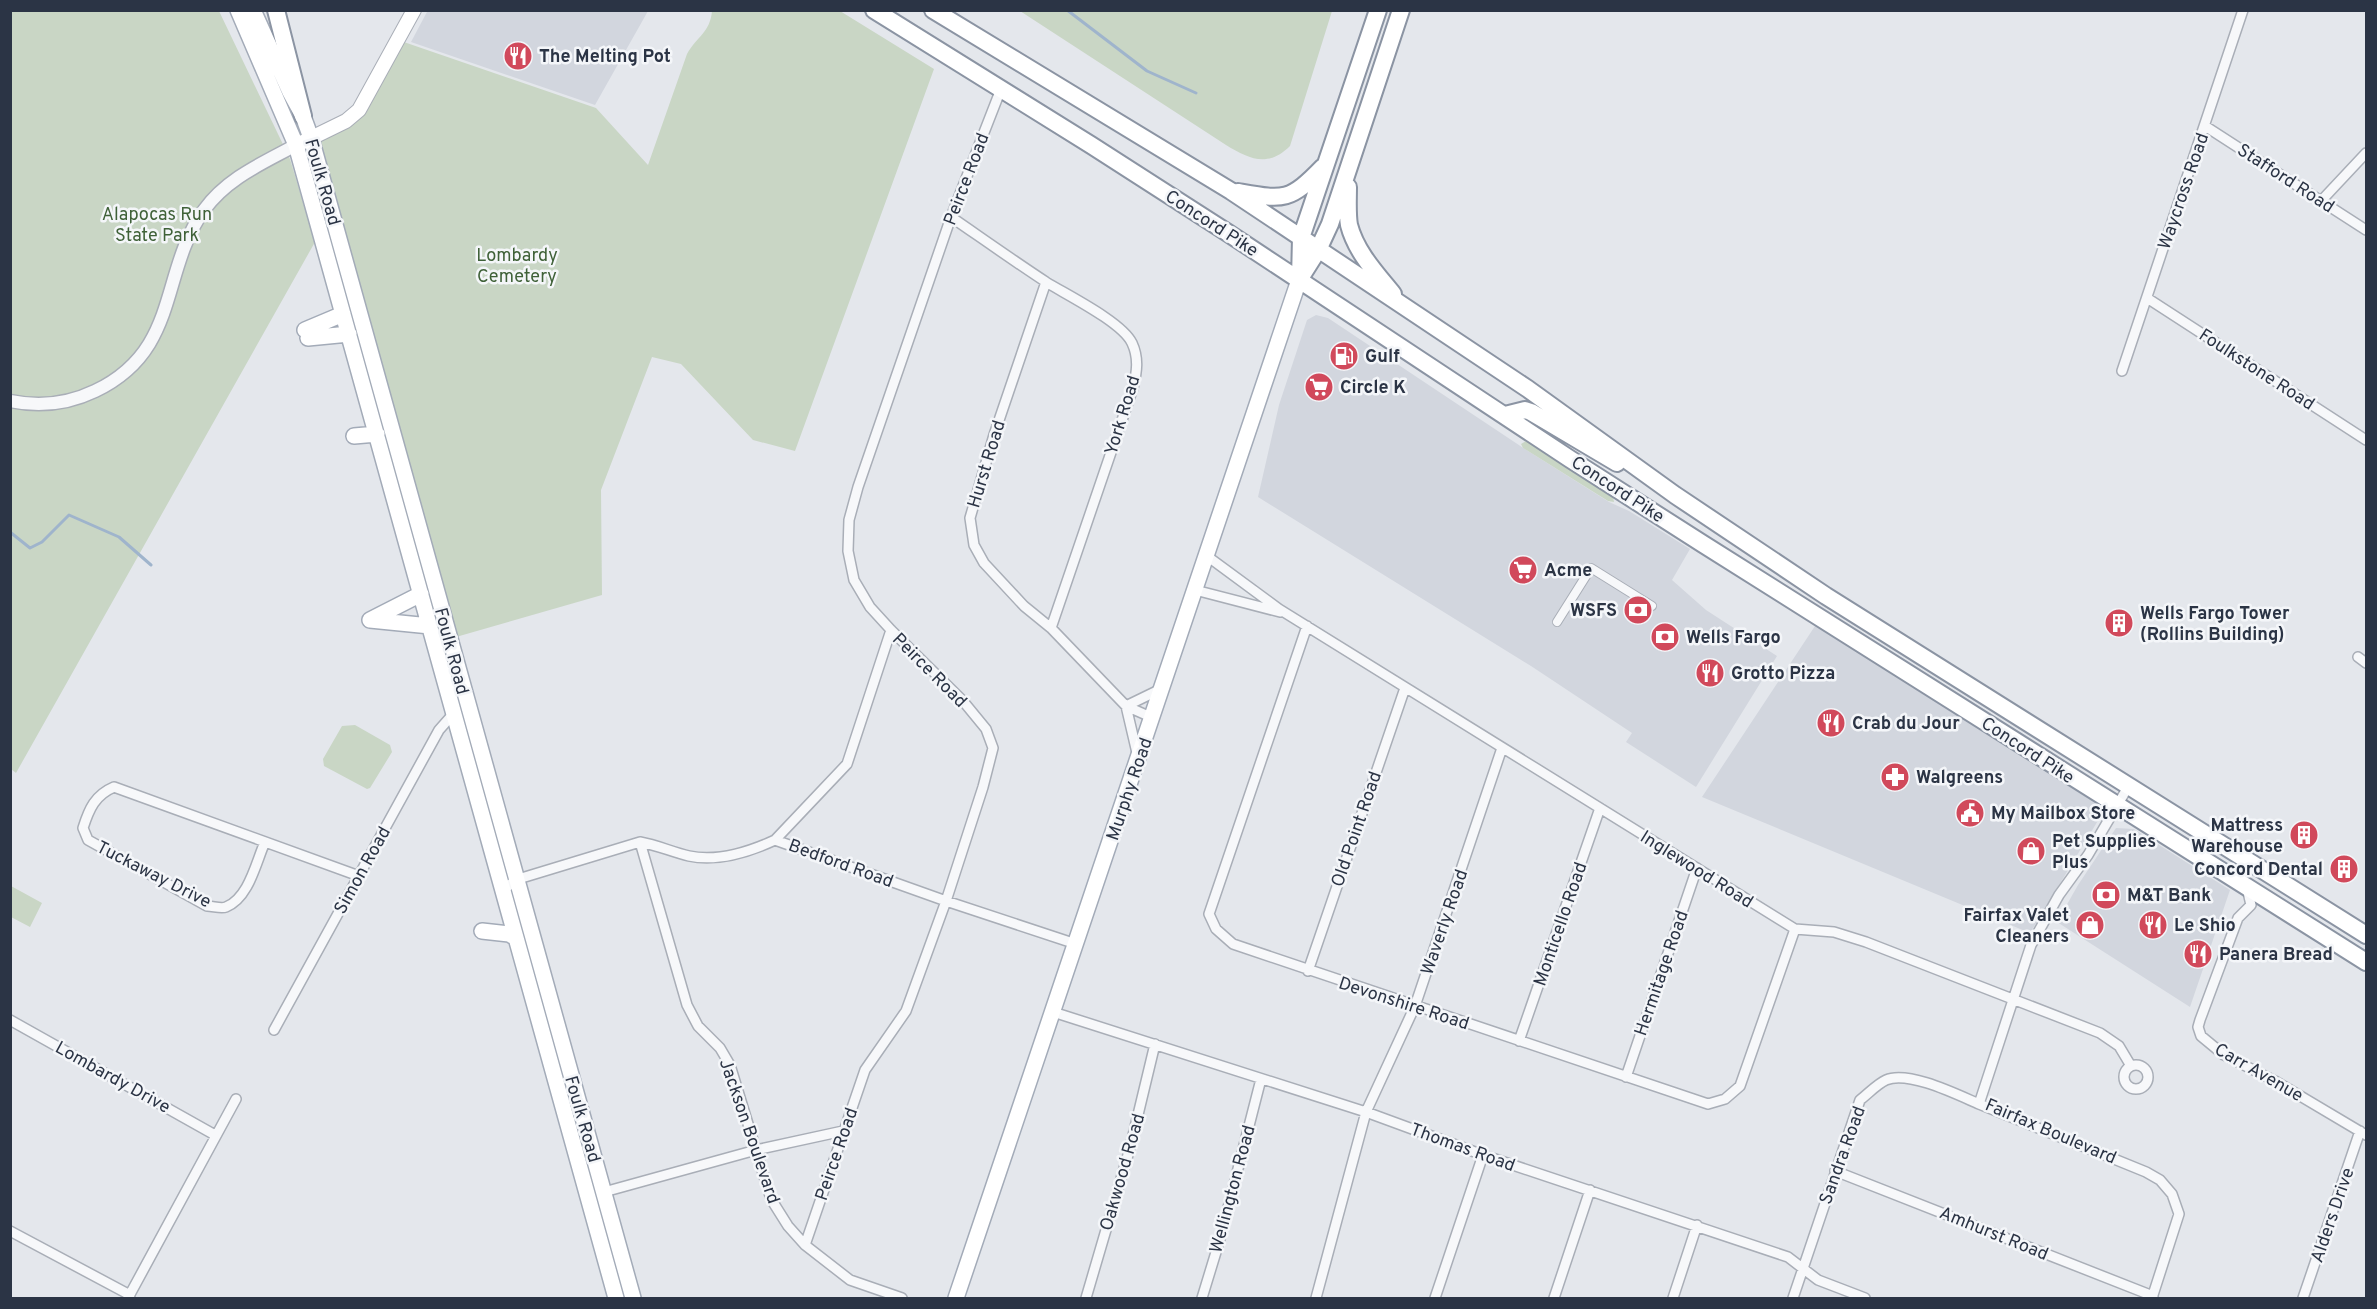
<svg xmlns="http://www.w3.org/2000/svg" width="2377" height="1309" font-family="Overpass,sans-serif">
  <style>
    .built { fill: #d2d6de }
    .green { fill: #c9d6c5 }
    .lines { fill: none; stroke-linecap: round; stroke-linejoin: round }
    .stream { stroke: #9fb4cc; stroke-width: 3 }
    .pedestrian-casing { stroke: #a9aeb7; stroke-width: 10 }
    .minor-casing { stroke: #a9aeb7; stroke-width: 12 }
    .tertiary-casing { stroke: #a9aeb7; stroke-width: 15 }
    .secondary-casing { stroke: #a9aeb7; stroke-width: 16 }
    .primary-casing { stroke: #a3abb8; stroke-width: 18 }
    .trunk-casing { stroke: #8b94a3; stroke-width: 20 }
    .pedestrian { stroke: #f7f8fa; stroke-width: 8 }
    .minor { stroke: #f7f8fa; stroke-width: 9 }
    .tertiary { stroke: #f7f8fa; stroke-width: 12 }
    .secondary { stroke: #fff; stroke-width: 14 }
    .primary { stroke: #fff; stroke-width: 15 }
    .trunk { stroke: #fff; stroke-width: 16 }
    .labels { text-anchor: middle; stroke-width: 5; stroke-linejoin: round; paint-order: stroke }
    .poi-label { font-size: 18px; font-weight: bold; fill: #2b3445; stroke: #f4f6f9; text-anchor: start }
    .street-label { font-size: 18px; fill: #2b3445; stroke: #f4f6f9 }
    .park-label { font-size: 18px; fill: #3f6138; stroke: #f4f6f9 }
  </style>
  <rect width="100%" height="100%" fill="#e4e7ec"/>
  <path class="built" d="M 428,10 L 648,10 L 648,11 L 595,105 L 411,42 Z
    M 1316,315 L 1328,318 L 1528,451 L 1609,502 L 1629,511 L 1690,549 L 1672,580 L 1706,610 L 1777,656 L 1696,787 L 1626,742 L 1632,733 L 1531,666 L 1258,497 L 1279,405 L 1307,320 Z
    M 1817,623 L 2105,809 L 2030,933 L 1702,797 Z
    M 2116,828 L 2134,829 L 2230,890 L 2190,1007 L 2057,922 L 2078,885 Z"/>
  <path class="green" d="M 11,11 L 219,11 L 290,159 L 315,242 L 16,773 L 11,769 Z
    M 712,11 L 840,11 L 934,69 L 795,451 L 753,440 L 681,364 L 652,357 L 601,490 L 602,595 L 449,639 L 311,138 L 346,121 L 398,40 L 596,108 L 648,165 L 687,54 C 697,36 710,33 712,11 Z
    M 1020,11 L 1332,11 L 1290,146 C 1268,168 1249,159 1226,145 Z
    M 1526,441 L 1613,497 L 1614,502 L 1608,501 L 1523,448 L 1521,444 Z
    M 355,725 L 390,745 L 392,752 L 370,788 L 367,789 L 324,766 L 323,759 L 342,726 Z
    M 11,886 L 42,903 L 30,927 L 11,917 Z"/>
  <g class="lines">
    <path class="stream" d="M 1067,10 L 1147,71 L 1196,93
      M 10,532 L 30,548 L 42,542 L 69,515 L 119,537 L 151,565"/>
    <g class="pedestrian-casing">
      <path id="pedestrian" d="M 1557,622 L 1591,568 L 1652,606"/>
    </g>
    <g class="minor-casing">
      <path id="minor" d="M 2205,126 L 2366,230
        M 2321,201 L 2366,153
        M 951,217 C 983,239 1014,261 1046,282 C 1067,295 1122,322 1132,343 C 1139,358 1137,372 1133,388 L 1051,628
        M 1046,282 L 994,435 L 970,518 L 974,545 L 984,563 L 1024,606 L 1051,628 L 1126,706 L 1153,718
        M 2147,298 L 2366,440
        M 2122,371 L 2243,10
        M 1207,556 L 1279,609 L 1795,929 L 1834,932 L 1866,942 L 2100,1033 L 2119,1046 L 2131,1066
        M 1195,590 L 1280,612
        M 1307,626 L 1209,914 L 1216,929 L 1233,944 L 1708,1104 L 1725,1099 L 1740,1086 L 1795,929
        M 2358,657 L 2366,663
        M 1126,706 L 1137,753
        M 1126,706 L 1161,689
        M 2128,787 L 2088,855 L 2059,895 L 2031,945 L 1979,1104 L 2146,1172 L 2160,1180 L 2172,1194 L 2179,1214 L 2152,1298
        M 775,840 L 847,764 L 891,630
        M 265,842 C 256,862 249,898 226,907 C 221,909 213,906 207,906 L 88,840 L 83,828 C 89,809 95,795 114,787 L 359,876
        M 640,842 L 687,1005 L 698,1026 L 720,1048 L 730,1065 L 771,1199 L 788,1226 L 805,1245 L 850,1280 L 902,1298
        M 2247,888 L 2251,905 L 2238,918 L 2200,1020 L 2198,1027 L 2201,1036 L 2224,1055 L 2275,1081 L 2366,1135
        M 503,891 L 515,880 L 640,842 C 657,845 672,852 689,856 C 717,862 749,852 775,840 L 946,901 L 1076,944
        M 1308,971 L 1405,688
        M 1053,1012 L 1366,1112 L 1483,1155 L 1788,1257 L 1818,1280 L 1865,1298
        M 10,1020 L 215,1135
        M 274,1030 L 439,730 L 454,713
        M 1519,1041 L 1600,808
        M2124 1077a12 12 0 1 1 24 0a12 12 0 1 1-24 0Z
        M 1626,1077 L 1697,868
        M 1835,1171 L 2153,1296
        M 604,1192 L 756,1150 L 843,1131
        M 10,1231 L 130,1295
        M 805,1245 L 865,1070 L 906,1011 L 946,901 L 983,787 L 993,748 L 986,729 L 963,701 L 891,630 L 870,607 L 854,580 L 848,551 L 849,520 L 858,487 L 951,217 L 1001,89
        M 128,1298 L 236,1099
        M 1086,1298 L 1130,1148 L 1155,1044
        M 1202,1298 L 1220,1239 L 1261,1079
        M 1316,1298 L 1366,1112 L 1415,1006 L 1502,748
        M 1435,1298 L 1483,1155
        M 1554,1298 L 1590,1190
        M 1673,1298 L 1697,1225
        M 1793,1298 L 1860,1100 C 1868,1094 1877,1084 1886,1080 C 1908,1070 1958,1095 1979,1104
        M 2303,1298 L 2360,1131"/>
    </g>
    <g class="tertiary-casing">
      <path id="tertiary" d="M 10,401 C 39,407 68,404 95,391 C 181,350 159,273 204,210 C 227,178 263,163 296,145"/>
    </g>
    <g class="secondary-casing">
      <path id="secondary" d="M 301,143 L 346,121 L 359,110 L 414,10"/>
    </g>
    <g class="primary-casing">
      <path id="primary" d="M 238,10 L 296,145 L 616,1298
        M 253,10 L 290,92 L 303,116 L 311,138 L 633,1298
        M 305,330 L 343,314
        M 308,338 L 349,334
        M 354,436 L 377,434
        M 370,620 L 430,626
        M 370,620 L 421,594
        M 482,931 L 509,934 L 516,938
        M 956,1298 L 1299,280"/>
    </g>
    <g class="trunk-casing">
      <path id="trunk" d="M 276,10 L 303,116
        M 874,10 L 1091,145 L 1228,233 L 1570,459 L 1703,544 L 2366,962
        M 933,10 L 1231,191 L 1528,389 L 1675,495 L 1826,596 L 2366,935
        M 1348,187 C 1348,200 1347,213 1349,225 C 1356,252 1376,273 1393,294
        M 1238,192 C 1284,200 1289,202 1323,167
        M 1300,279 L 1301,238 L 1378,10
        M 1299,280 L 1318,250 L 1330,224 L 1401,10
        M 1505,415 L 1525,410 L 1531,412 L 1617,463"/>
    </g>
    <use href="#pedestrian" class="pedestrian"/>
    <use href="#minor" class="minor"/>
    <use href="#tertiary" class="tertiary"/>
    <use href="#secondary" class="secondary"/>
    <use href="#primary" class="primary"/>
    <use href="#trunk" class="trunk"/>
  </g>
  <defs>
    <g id="restaurant-disc" transform="scale(1.5)"><circle r="9.5" fill="#d1495b" stroke="#f4f6f9"/><path d="M-5-6h1v4h1v-4h1v4h1v-4h1v5L-1.5 .5V6h-2V.5L-5-1ZM5-6V6H3V1.5H1.5Q1.5-4 5-6Z" fill="#fff"/></g>
    <g id="fuel-disc" transform="scale(1.5)"><circle r="9.5" fill="#d1495b" stroke="#f4f6f9"/><path d="M-5.5-6h7V0h2V4h1.3V-2.5L3-4.5l.8-.8L6-3V5H2.5V1h-1V6h-7ZM-4.2-4.7v3.2H.2V-4.7Z" fill="#fff"/></g>
    <g id="supermarket-disc" transform="scale(1.5)"><circle r="9.5" fill="#d1495b" stroke="#f4f6f9"/><path d="M-6-5.5h2.5l.6 2H6L4.5 2H-2.5L-4.4-4H-6ZM-1.5 3.2a1.3 1.3 0 1 0 .1 0ZM3 3.2a1.3 1.3 0 1 0 .1 0Z" fill="#fff"/></g>
    <g id="bank-disc" transform="scale(1.5)"><circle r="9.5" fill="#d1495b" stroke="#f4f6f9"/><path d="M-6-4H6V4H-6ZM0-2.3a2.3 2.3 0 1 0 0 4.6a2.3 2.3 0 1 0 0-4.6Z" fill="#fff"/></g>
    <g id="building-disc" transform="scale(1.5)"><circle r="9.5" fill="#d1495b" stroke="#f4f6f9"/><path d="M-4-6H4V6H1V3H-1V6H-4ZM-2.5-4.3h1.7v1.8h-1.7ZM.8-4.3h1.7v1.8H.8ZM-2.5-1h1.7V.8h-1.7ZM.8-1h1.7V.8H.8Z" fill="#fff"/></g>
    <g id="pharmacy-disc" transform="scale(1.5)"><circle r="9.5" fill="#d1495b" stroke="#f4f6f9"/><path d="M-2-6h4v4h4v4h-4v4h-4v-4h-4v-4h4Z" fill="#fff"/></g>
    <g id="civic-disc" transform="scale(1.5)"><circle r="9.5" fill="#d1495b" stroke="#f4f6f9"/><path d="M-.6-6.5H3V-4.5H.6V-3L4-1V1h2V6H-6V1h2V-1L-.6-3ZM-1.2 2.5V6h2.4V2.5Z" fill="#fff"/></g>
    <g id="shop-disc" transform="scale(1.5)"><circle r="9.5" fill="#d1495b" stroke="#f4f6f9"/><path d="M-5-2.5h2.3a2.7 3.5 0 0 1 5.4 0H5L5.5 6h-11ZM-1.5-2.5h3a1.5 2.3 0 0 0-3 0Z" fill="#fff"/></g>
  </defs>
  <g fill-rule="evenodd">
    <use href="#restaurant-disc" x="518" y="56"/>
    <use href="#fuel-disc" x="1344" y="356"/>
    <use href="#supermarket-disc" x="1319" y="387"/>
    <use href="#supermarket-disc" x="1523" y="570"/>
    <use href="#bank-disc" x="1638" y="610"/>
    <use href="#building-disc" x="2119" y="623"/>
    <use href="#bank-disc" x="1665" y="637"/>
    <use href="#restaurant-disc" x="1710" y="673"/>
    <use href="#restaurant-disc" x="1831" y="723"/>
    <use href="#pharmacy-disc" x="1895" y="777"/>
    <use href="#civic-disc" x="1970" y="813"/>
    <use href="#building-disc" x="2304" y="835"/>
    <use href="#shop-disc" x="2031" y="851"/>
    <use href="#building-disc" x="2344" y="869"/>
    <use href="#bank-disc" x="2106" y="895"/>
    <use href="#shop-disc" x="2090" y="925"/>
    <use href="#restaurant-disc" x="2153" y="925"/>
    <use href="#restaurant-disc" x="2198" y="954"/>
  </g>
  <g class="labels">
    <g class="poi-label">
      <text x="539" y="62">The Melting Pot</text>
      <text x="1365" y="362">Gulf</text>
      <text x="1340" y="393">Circle K</text>
      <text x="1544" y="576">Acme</text>
      <text x="1617" y="616" text-anchor="end">WSFS</text>
      <text x="2140" y="619">Wells Fargo Tower<tspan x="2140" dy="21">(Rollins Building)</tspan></text>
      <text x="1686" y="643">Wells Fargo</text>
      <text x="1731" y="679">Grotto Pizza</text>
      <text x="1852" y="729">Crab du Jour</text>
      <text x="1916" y="783">Walgreens</text>
      <text x="1991" y="819">My Mailbox Store</text>
      <text x="2283" y="831" text-anchor="end">Mattress<tspan x="2283" dy="21">Warehouse</tspan></text>
      <text x="2052" y="847">Pet Supplies<tspan x="2052" dy="21">Plus</tspan></text>
      <text x="2323" y="875" text-anchor="end">Concord Dental</text>
      <text x="2127" y="901">M&amp;T Bank</text>
      <text x="2069" y="921" text-anchor="end">Fairfax Valet<tspan x="2069" dy="21">Cleaners</tspan></text>
      <text x="2174" y="931">Le Shio</text>
      <text x="2219" y="960">Panera Bread</text>
    </g>
    <g class="street-label">
      <text transform="translate(2286 178) rotate(33)" y="6">Stafford Road</text>
      <text transform="translate(966 179) rotate(-69)" y="6">Peirce Road</text>
      <text transform="translate(323 182) rotate(74)" y="6">Foulk Road</text>
      <text transform="translate(2183 191) rotate(-71)" y="6">Waycross Road</text>
      <text transform="translate(1212 223) rotate(33)" y="6">Concord Pike</text>
      <text transform="translate(2257 369) rotate(33)" y="6">Foulkstone Road</text>
      <text transform="translate(1122 415) rotate(-73)" y="6">York Road</text>
      <text transform="translate(986 464) rotate(-73)" y="6">Hurst Road</text>
      <text transform="translate(1618 489) rotate(33)" y="6">Concord Pike</text>
      <text transform="translate(452 651) rotate(75)" y="6">Foulk Road</text>
      <text transform="translate(930 670) rotate(45)" y="6">Peirce Road</text>
      <text transform="translate(2028 750) rotate(33)" y="6">Concord Pike</text>
      <text transform="translate(1129 789) rotate(-71)" y="6">Murphy Road</text>
      <text transform="translate(1356 829) rotate(-71)" y="6">Old Point Road</text>
      <text transform="translate(841 863) rotate(20)" y="6">Bedford Road</text>
      <text transform="translate(1697 869) rotate(32)" y="6">Inglewood Road</text>
      <text transform="translate(362 870) rotate(-61)" y="6">Simon Road</text>
      <text transform="translate(154 874) rotate(27)" y="6">Tuckaway Drive</text>
      <text transform="translate(1444 922) rotate(-71)" y="6">Waverly Road</text>
      <text transform="translate(1560 924) rotate(-71)" y="6">Monticello Road</text>
      <text transform="translate(1661 973) rotate(-71)" y="6">Hermitage Road</text>
      <text transform="translate(1404 1003) rotate(18)" y="6">Devonshire Road</text>
      <text transform="translate(2259 1072) rotate(30)" y="6">Carr Avenue</text>
      <text transform="translate(113 1077) rotate(29)" y="6">Lombardy Drive</text>
      <text transform="translate(583 1119) rotate(74)" y="6">Foulk Road</text>
      <text transform="translate(750 1131) rotate(71)" y="6">Jackson Boulevard</text>
      <text transform="translate(2051 1131) rotate(23)" y="6">Fairfax Boulevard</text>
      <text transform="translate(1463 1147) rotate(20)" y="6">Thomas Road</text>
      <text transform="translate(836 1154) rotate(-71)" y="6">Peirce Road</text>
      <text transform="translate(1842 1155) rotate(-70)" y="6">Sandra Road</text>
      <text transform="translate(1122 1172) rotate(-74)" y="6">Oakwood Road</text>
      <text transform="translate(1232 1189) rotate(-75)" y="6">Wellington Road</text>
      <text transform="translate(2332 1215) rotate(-71)" y="6">Alders Drive</text>
      <text transform="translate(1994 1233) rotate(22)" y="6">Amhurst Road</text>
    </g>
    <g class="park-label">
      <text x="157" y="220">Alapocas Run<tspan x="157" dy="21">State Park</tspan></text>
      <text x="517" y="261">Lombardy<tspan x="517" dy="21">Cemetery</tspan></text>
    </g>
  </g>
  <rect width="2377" height="1309" fill="none" stroke="#2b3445" stroke-width="24"/>
</svg>
